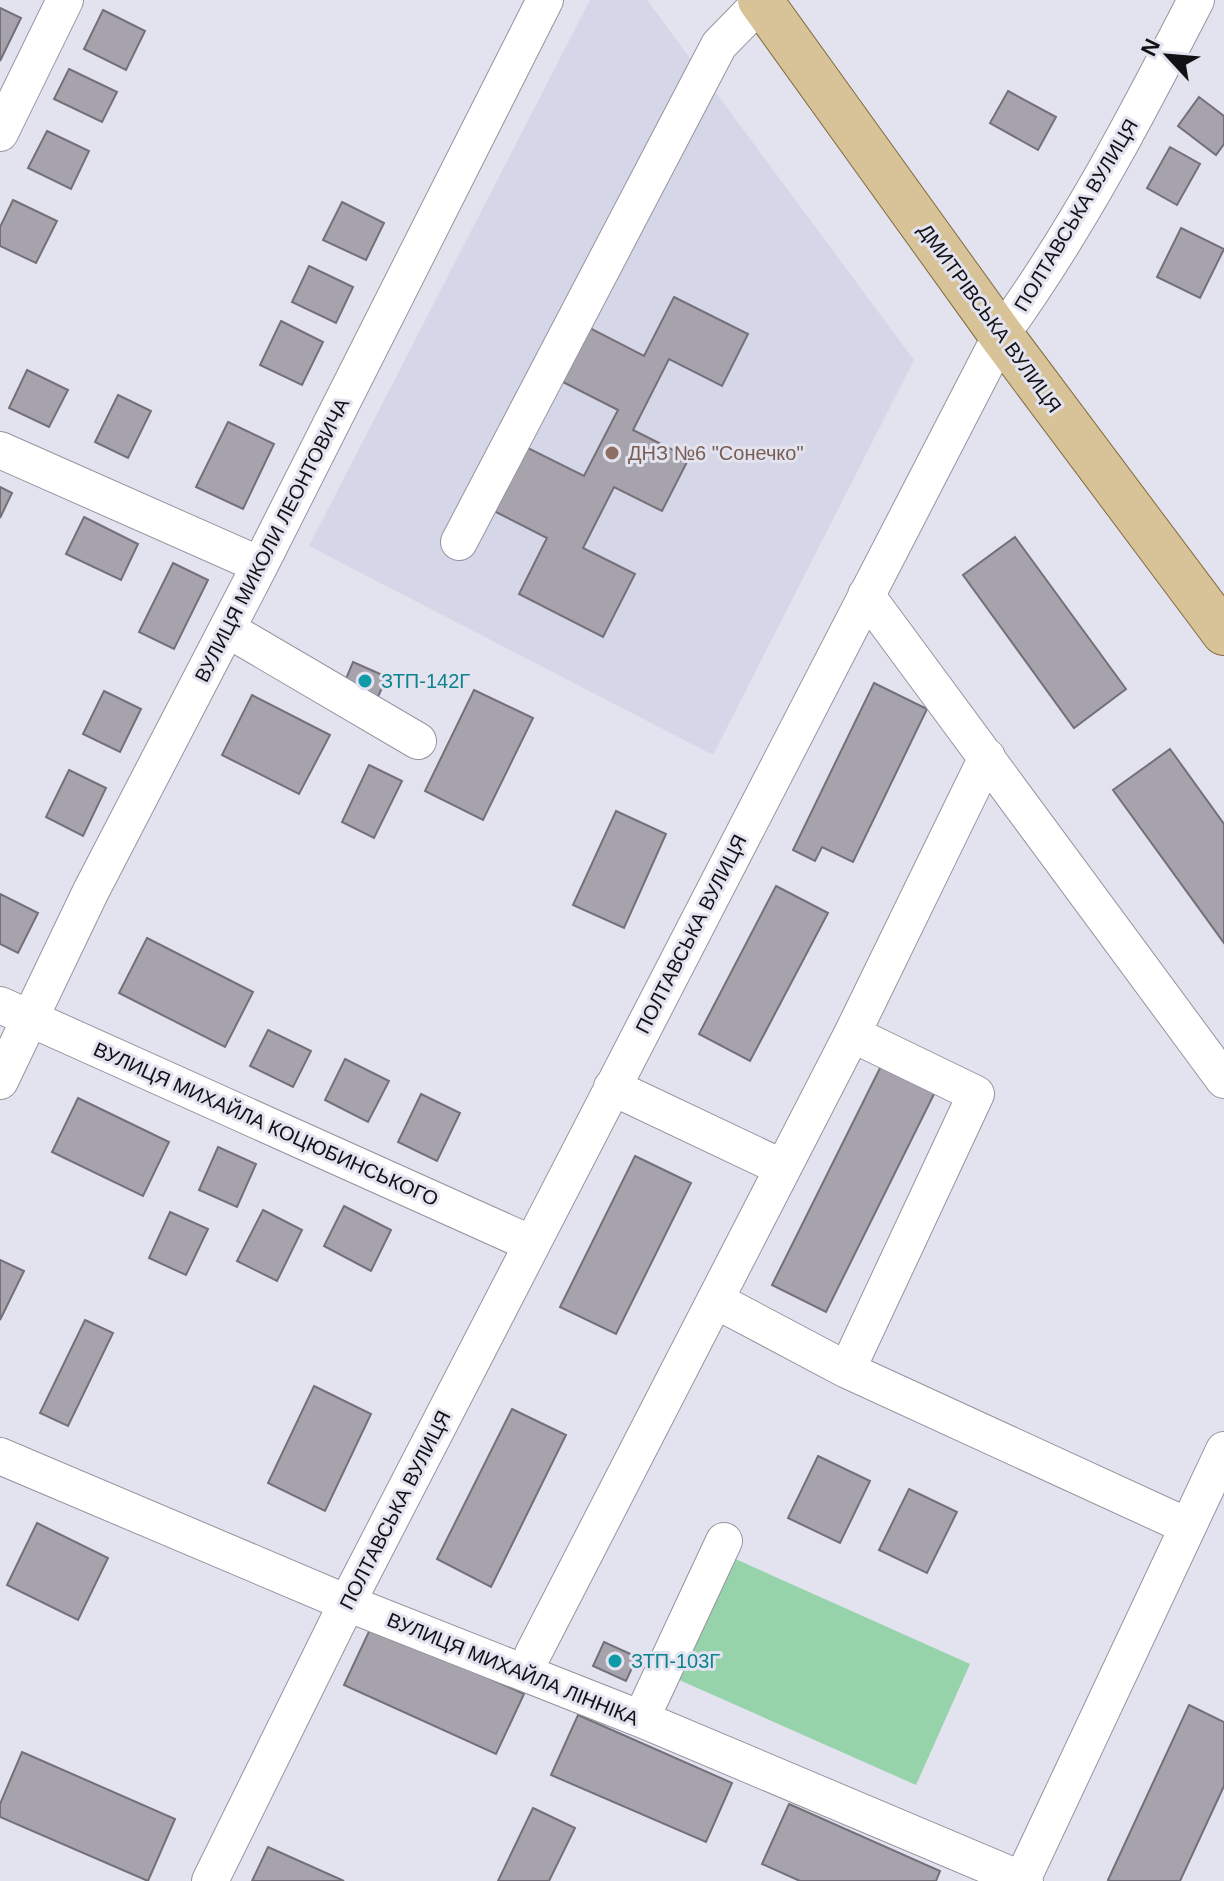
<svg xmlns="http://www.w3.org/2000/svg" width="1224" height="1881" font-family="Helvetica,sans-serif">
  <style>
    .built { fill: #d6d6e9 }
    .green { fill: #96d3ab }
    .building { fill: #a7a3ad; stroke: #747079; stroke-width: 2 }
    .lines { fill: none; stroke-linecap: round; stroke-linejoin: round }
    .minor-casing { stroke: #9595a0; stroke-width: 38 }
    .major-casing { stroke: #826b3f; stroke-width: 46 }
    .minor { stroke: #fff; stroke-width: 36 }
    .major { stroke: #d8c399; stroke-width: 44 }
    .education-dot { fill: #8d6e63; stroke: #e2e3ee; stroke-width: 3 }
    .culture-dot { fill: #0f9aa8; stroke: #e2e3ee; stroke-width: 3 }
    .labels { text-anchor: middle; stroke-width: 6; stroke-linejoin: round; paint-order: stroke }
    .street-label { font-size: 20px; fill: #121216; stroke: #e2e3ee }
    .education-label { font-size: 20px; fill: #785e54; stroke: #e2e3ee; text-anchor: start }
    .culture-label { font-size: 20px; fill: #0d838f; stroke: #e2e3ee; text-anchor: start }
  </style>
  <rect width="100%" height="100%" fill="#e2e3ee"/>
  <path class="built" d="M 590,0 L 647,0 L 914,360 L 713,755 L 309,546 Z"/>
  <path class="green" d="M 731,1557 L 970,1664 L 916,1785 L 677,1679 Z"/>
  <path class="building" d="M 0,8 L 21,18 L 0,61 Z
    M 103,10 L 145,31 L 126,70 L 84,49 Z
    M 69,69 L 117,92 L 102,122 L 54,99 Z
    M 1008,91 L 1056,117 L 1038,150 L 990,123 Z
    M 1199,97 L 1224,116 L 1224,144 L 1216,155 L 1178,126 Z
    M 47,131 L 89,151 L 71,189 L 28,168 Z
    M 1170,147 L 1200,164 L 1177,205 L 1147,188 Z
    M 13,200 L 57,221 L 36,263 L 0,246 L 0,227 Z
    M 342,202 L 384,223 L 366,260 L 323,240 Z
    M 1181,228 L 1224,249 L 1200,298 L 1157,277 Z
    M 309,266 L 353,287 L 336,323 L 292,302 Z
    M 674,297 L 748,334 L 722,386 L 669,359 L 633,430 L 689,458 L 662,511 L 614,487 L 583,548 L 635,574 L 603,637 L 519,594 L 547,538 L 494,511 L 526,447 L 584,476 L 618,410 L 561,381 L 588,327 L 644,356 Z
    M 281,321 L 323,342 L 302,385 L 260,365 Z
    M 27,370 L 68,390 L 49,427 L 9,408 Z
    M 118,395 L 151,411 L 128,458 L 95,442 Z
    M 228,422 L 274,444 L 243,509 L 196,487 Z
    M 0,487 L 12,493 L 0,518 Z
    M 84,517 L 138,544 L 121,580 L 66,554 Z
    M 1015,537 L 1126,689 L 1074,728 L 963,575 Z
    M 173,563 L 208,580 L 174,649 L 139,632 Z
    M 353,662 L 387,677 L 376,701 L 343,686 Z
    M 874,683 L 927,709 L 853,862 L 822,847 L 815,861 L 793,850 Z
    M 474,690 L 533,718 L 483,820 L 425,791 Z
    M 104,691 L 141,709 L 120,752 L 83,734 Z
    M 252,695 L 330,735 L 299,794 L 222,755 Z
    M 1170,749 L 1224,824 L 1224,943 L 1113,790 Z
    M 369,765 L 402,781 L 374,838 L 342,822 Z
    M 69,770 L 106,788 L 83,836 L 46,817 Z
    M 616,811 L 666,834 L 624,928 L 573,905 Z
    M 776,886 L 828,913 L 750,1061 L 699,1034 Z
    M 0,894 L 38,913 L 18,953 L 0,944 Z
    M 147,938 L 253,992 L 225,1047 L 119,993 Z
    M 268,1030 L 311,1051 L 293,1087 L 250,1066 Z
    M 885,1058 L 939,1084 L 826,1312 L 772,1285 Z
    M 345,1059 L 389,1081 L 368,1122 L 325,1100 Z
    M 421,1094 L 460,1113 L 437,1161 L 398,1142 Z
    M 78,1098 L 169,1142 L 143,1196 L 52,1152 Z
    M 218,1147 L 256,1164 L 237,1207 L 199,1190 Z
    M 635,1156 L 691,1183 L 616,1334 L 560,1307 Z
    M 344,1206 L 391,1230 L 371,1271 L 324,1246 Z
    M 263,1210 L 302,1230 L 277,1281 L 237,1261 Z
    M 170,1212 L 208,1229 L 186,1275 L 149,1258 Z
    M 0,1260 L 24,1271 L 0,1320 Z
    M 85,1320 L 113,1333 L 68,1426 L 40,1413 Z
    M 314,1386 L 371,1414 L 325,1511 L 268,1483 Z
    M 512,1409 L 566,1435 L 491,1587 L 437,1559 Z
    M 818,1456 L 870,1481 L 840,1543 L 788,1518 Z
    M 909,1489 L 957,1512 L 927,1573 L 879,1550 Z
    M 37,1523 L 108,1558 L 78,1620 L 7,1585 Z
    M 372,1625 L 524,1694 L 496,1754 L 344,1685 Z
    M 604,1642 L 637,1657 L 626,1681 L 593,1666 Z
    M 1189,1705 L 1224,1722 L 1224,1786 L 1180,1881 L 1110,1881 L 1108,1880 Z
    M 578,1715 L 732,1783 L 706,1842 L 551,1775 Z
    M 22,1752 L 175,1819 L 148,1881 L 0,1817 L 0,1804 Z
    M 789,1804 L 940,1871 L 936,1881 L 800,1881 L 762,1864 Z
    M 533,1808 L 575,1828 L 549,1881 L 498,1881 Z
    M 268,1847 L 344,1881 L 252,1881 Z"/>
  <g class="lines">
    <g class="minor-casing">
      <path id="minor" d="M 0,133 L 65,0
        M 0,450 L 260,565
        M 459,542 L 719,45 L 761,2
        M 866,595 L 1224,1080
        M 227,629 L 418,741
        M 0,1005 L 532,1244
        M 852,1034 L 976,1094 L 847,1370 L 1187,1526
        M 0,1081 L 91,891 L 260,565 L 545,0
        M 612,1087 L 783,1168
        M 715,1300 L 847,1370
        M 0,1456 L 347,1603 L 641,1719 L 1025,1881
        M 533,1654 L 852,1034 L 987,757
        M 641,1719 L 724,1541
        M 1022,1880 L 1224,1450
        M 210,1881 L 347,1603 L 1001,335 C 1077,230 1137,115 1196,0"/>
    </g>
    <g class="major-casing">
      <path id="major" d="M 760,0 L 1001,335 L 1224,633"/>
    </g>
    <use href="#minor" class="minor"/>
    <use href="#major" class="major"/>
  </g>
  <circle class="education-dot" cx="612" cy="453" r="8"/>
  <g class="culture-dot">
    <circle cx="365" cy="681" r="8"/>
    <circle cx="615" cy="1661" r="8"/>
  </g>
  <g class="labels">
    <g class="street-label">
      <text transform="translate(1076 215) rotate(-59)" y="7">ПОЛТАВСЬКА ВУЛИЦЯ</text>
      <text transform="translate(990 318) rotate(54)" y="7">ДМИТРІВСЬКА ВУЛИЦЯ</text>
      <text transform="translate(272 540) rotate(-63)" y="7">ВУЛИЦЯ МИКОЛИ ЛЕОНТОВИЧА</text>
      <text transform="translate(691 934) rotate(-63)" y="7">ПОЛТАВСЬКА ВУЛИЦЯ</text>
      <text transform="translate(266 1124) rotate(24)" y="7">ВУЛИЦЯ МИХАЙЛА КОЦЮБИНСЬКОГО</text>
      <text transform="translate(395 1510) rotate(-63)" y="7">ПОЛТАВСЬКА ВУЛИЦЯ</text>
      <text transform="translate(513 1669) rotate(22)" y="7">ВУЛИЦЯ МИХАЙЛА ЛІННІКА</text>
    </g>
    <g class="education-label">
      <text x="628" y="460">ДНЗ №6 "Сонечко"</text>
    </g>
    <g class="culture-label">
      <text x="381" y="688">ЗТП-142Г</text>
      <text x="631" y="1668">ЗТП-103Г</text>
    </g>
  </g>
  <g transform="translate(1168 56) rotate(296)" stroke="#e2e3ee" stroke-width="6" paint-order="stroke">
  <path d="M0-6L14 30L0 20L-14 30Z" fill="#121216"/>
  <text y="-12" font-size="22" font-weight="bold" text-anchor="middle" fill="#121216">N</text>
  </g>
</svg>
